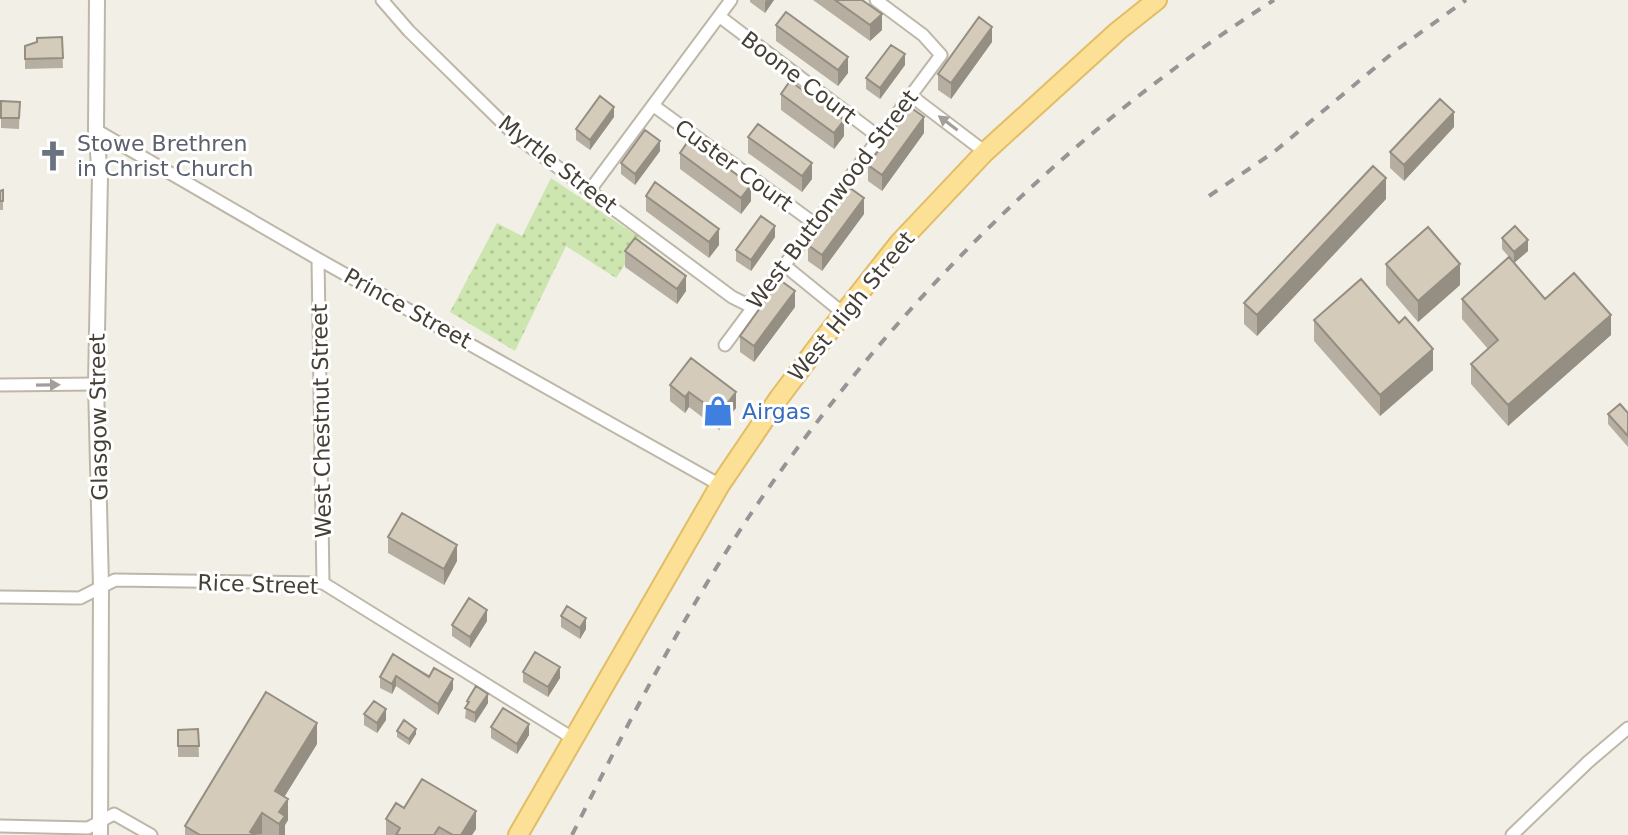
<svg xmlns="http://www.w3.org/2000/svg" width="1628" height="835" font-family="'DejaVu Sans',sans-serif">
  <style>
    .park { fill: url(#park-dots) }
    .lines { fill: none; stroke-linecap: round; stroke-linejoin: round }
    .minor-casing { stroke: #beb7a9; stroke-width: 15 }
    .tertiary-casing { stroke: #beb7a9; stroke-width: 18 }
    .primary-casing { stroke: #e1bd66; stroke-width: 22 }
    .minor { stroke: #fff; stroke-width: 11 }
    .tertiary { stroke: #fff; stroke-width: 14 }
    .primary { stroke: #fce095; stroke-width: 18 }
    .rail { stroke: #959595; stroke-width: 4; stroke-dasharray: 10 10; stroke-linecap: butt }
    .wall { fill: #b6afa1 }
    .shaded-wall { fill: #948e83 }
    .building { fill: #d4cbbb; stroke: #948e83; stroke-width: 2 }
    .oneway { fill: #a29f9a }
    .labels { text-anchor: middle; stroke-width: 6; stroke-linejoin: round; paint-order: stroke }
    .street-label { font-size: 22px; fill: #453f35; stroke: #fff }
    .worship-label { font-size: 22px; fill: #5b616d; stroke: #fff; text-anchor: start }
    .shop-label { font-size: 22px; fill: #366cbe; stroke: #fff; text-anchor: start }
  </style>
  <defs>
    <pattern id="park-dots" width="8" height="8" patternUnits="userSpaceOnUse" patternTransform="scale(2)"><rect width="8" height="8" fill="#cde6af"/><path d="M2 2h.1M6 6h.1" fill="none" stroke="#b1c697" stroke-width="1.8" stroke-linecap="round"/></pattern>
  </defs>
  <rect width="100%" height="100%" fill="#f2efe6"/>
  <path class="park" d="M 551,178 L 642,239 L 616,278 L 566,246 L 515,351 L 450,312 L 497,223 L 522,236 Z"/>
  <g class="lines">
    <g class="minor-casing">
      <path id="minor" d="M 382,0 L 409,31 L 517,137 L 732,297 L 752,307
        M 719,16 L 879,137
        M 910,95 L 985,152
        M 654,106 L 815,224
        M 96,130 L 318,259 L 720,485
        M 590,190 L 731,0
        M 318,259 L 323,583
        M 784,265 L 843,313
        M 725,345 L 941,55 L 923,35 L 876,0
        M 0,385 L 96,384
        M 0,597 L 80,598 L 115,580 L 323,583 L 574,739
        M 0,826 L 88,828 L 114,814 L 151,835
        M 1512,835 L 1588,762 L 1628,728"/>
    </g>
    <g class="tertiary-casing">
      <path id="tertiary" d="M 97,0 L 96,130 L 100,176 L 96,384 L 101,586 L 100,835"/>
    </g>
    <g class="primary-casing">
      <path id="primary" d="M 518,835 L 720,485 L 779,398 L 821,342 L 899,243 L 985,152 L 1118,31 L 1157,0"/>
    </g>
    <use href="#minor" class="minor"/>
    <use href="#tertiary" class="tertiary"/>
    <use href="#primary" class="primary"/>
    <path class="rail" d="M 1209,196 L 1274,152 L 1395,51 L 1466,0
      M 572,835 C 626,727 681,619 748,518 C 886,313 1065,133 1274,0"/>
  </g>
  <path class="wall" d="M 750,0 L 774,0 L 765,13 L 750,2 Z
    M 813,0 L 862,0 L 882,30 L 870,41 Z
    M 776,25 L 848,73 L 838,86 L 776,41 Z
    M 62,37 L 63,68 L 25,69 L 25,46 Z
    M 992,42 L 951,99 L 938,90 L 938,74 Z
    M 905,65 L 880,99 L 866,89 L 866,78 Z
    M 781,94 L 844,136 L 834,149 L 781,110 Z
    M 1,101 L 20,102 L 19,129 L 1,128 Z
    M 614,117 L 590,150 L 576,140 L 576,129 Z
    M 1454,127 L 1404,181 L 1390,168 L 1390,152 Z
    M 924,133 L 882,191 L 868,181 L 868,165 Z
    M 748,137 L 812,179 L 802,192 L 748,153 Z
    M 660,151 L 635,185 L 621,174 L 621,163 Z
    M 680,153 L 751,201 L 741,214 L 680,169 Z
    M 3,190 L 3,210 L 0,210 L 0,191 Z
    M 646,196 L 719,245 L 709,258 L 646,211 Z
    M 1386,199 L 1257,336 L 1244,324 L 1244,303 Z
    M 864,214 L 822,271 L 808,261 L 808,245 Z
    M 775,237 L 751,271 L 736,261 L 736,250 Z
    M 1502,238 L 1528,251 L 1514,263 L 1545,299 L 1611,335 L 1508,426 L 1471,384 L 1471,364 L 1488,349 L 1462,319 L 1462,299 L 1509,257 L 1502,249 Z
    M 625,251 L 686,291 L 677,304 L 625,267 Z
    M 1386,264 L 1460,285 L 1418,322 L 1386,285 Z
    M 795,307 L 754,362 L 740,352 L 740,336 Z
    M 1314,320 L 1433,370 L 1380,416 L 1314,341 Z
    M 670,385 L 736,408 L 719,430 L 689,407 L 685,413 L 670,401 Z
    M 1628,413 L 1628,447 L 1608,424 L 1608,414 Z
    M 388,537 L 457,561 L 444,585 L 388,553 Z
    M 561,616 L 586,629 L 580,639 L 561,627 Z
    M 487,621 L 470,648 L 452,636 L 452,625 Z
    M 393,654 L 453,689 L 438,715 L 396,686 L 392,694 L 380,688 L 380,677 Z
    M 523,672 L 560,678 L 548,697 L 523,682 Z
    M 467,701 L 488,703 L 475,723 L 465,718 Z
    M 364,714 L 386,720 L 377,733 L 364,725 Z
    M 491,727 L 529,735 L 517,754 L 491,738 Z
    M 198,729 L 199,757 L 178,757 L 178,730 Z
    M 397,731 L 416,734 L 409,745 L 397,737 Z
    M 317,744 L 284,797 L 288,820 L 285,825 L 285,835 L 185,835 L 185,826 Z
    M 404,808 L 476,829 L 472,835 L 386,835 L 386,819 Z"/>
  <path class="shaded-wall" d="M 766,0 L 774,0 L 765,13 L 765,2 Z
    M 882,14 L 882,30 L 870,41 L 870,25 Z
    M 992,27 L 992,42 L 951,99 L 951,83 Z
    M 905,54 L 905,65 L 880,99 L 880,88 Z
    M 848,57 L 848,73 L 838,86 L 838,70 Z
    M 614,107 L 614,117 L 590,150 L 590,140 Z
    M 1454,112 L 1454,127 L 1404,181 L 1404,165 Z
    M 924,117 L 924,133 L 882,191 L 882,175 Z
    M 844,120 L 844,136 L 834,149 L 834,133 Z
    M 660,141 L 660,151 L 635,185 L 635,174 Z
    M 812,163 L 812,179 L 802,192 L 802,176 Z
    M 1386,178 L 1386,199 L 1257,336 L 1257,315 Z
    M 751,185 L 751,201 L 741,214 L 741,198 Z
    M 864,198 L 864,214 L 822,271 L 822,255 Z
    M 775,226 L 775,237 L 751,271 L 751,260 Z
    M 719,229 L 719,245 L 709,258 L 709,242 Z
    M 1528,240 L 1528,251 L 1514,263 L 1514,252 Z
    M 1460,264 L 1460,285 L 1418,322 L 1418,301 Z
    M 686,276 L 686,291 L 677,304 L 677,289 Z
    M 795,291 L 795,307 L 754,362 L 754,346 Z
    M 1611,315 L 1611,335 L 1508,426 L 1508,405 Z
    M 1433,349 L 1433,370 L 1380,416 L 1380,395 Z
    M 689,392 L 689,407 L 685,413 L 685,397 Z
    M 736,392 L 736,408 L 719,430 L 719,414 Z
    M 457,545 L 457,561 L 444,585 L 444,569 Z
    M 487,610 L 487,621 L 470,648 L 470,637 Z
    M 586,618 L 586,629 L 580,639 L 580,628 Z
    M 560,667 L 560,678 L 548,697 L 548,687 Z
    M 396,676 L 396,686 L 392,694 L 392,684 Z
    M 453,679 L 453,689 L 438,715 L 438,704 Z
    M 488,694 L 488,703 L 475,723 L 475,713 Z
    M 386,709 L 386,720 L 377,733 L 377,723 Z
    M 317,723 L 317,744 L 275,812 L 275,791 Z
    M 529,724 L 529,735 L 517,754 L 517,744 Z
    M 416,729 L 416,734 L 409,745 L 409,739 Z
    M 288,799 L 288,820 L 285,825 L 285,835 L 279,835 L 279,812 Z
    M 476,811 L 476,829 L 472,835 L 461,835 Z
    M 262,813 L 262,834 L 250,835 L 250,832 Z"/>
  <path class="building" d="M 835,0 L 862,0 L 882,14 L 870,25 Z
    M 786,12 L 848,57 L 838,70 L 776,25 Z
    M 979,17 L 992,27 L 951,83 L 938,74 Z
    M 62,37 L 63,58 L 25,59 L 25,46 L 37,42 L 37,38 Z
    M 891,45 L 905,54 L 880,88 L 866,78 Z
    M 790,81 L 844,120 L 834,133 L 781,94 Z
    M 600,96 L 614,107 L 590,140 L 576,129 Z
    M 1440,99 L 1454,112 L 1404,165 L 1390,152 Z
    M 1,101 L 20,102 L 19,118 L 1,118 Z
    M 910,107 L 924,117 L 882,175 L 868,165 Z
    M 758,124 L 812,163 L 802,176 L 748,137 Z
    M 645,130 L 660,141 L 635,174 L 621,163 Z
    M 689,140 L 751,185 L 741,198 L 680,153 Z
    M 1373,166 L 1386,178 L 1257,315 L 1244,303 Z
    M 655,182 L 719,229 L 709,242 L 646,196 Z
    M 850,188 L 864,198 L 822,255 L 808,245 Z
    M 3,190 L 3,201 L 0,201 L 0,191 Z
    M 761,216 L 775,226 L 751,260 L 736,250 Z
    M 1515,226 L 1528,240 L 1514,252 L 1502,238 Z
    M 1428,227 L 1460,264 L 1418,301 L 1386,264 Z
    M 635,238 L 686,276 L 677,289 L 625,251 Z
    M 1509,257 L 1545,299 L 1574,273 L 1611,315 L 1508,405 L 1471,364 L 1498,340 L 1462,299 Z
    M 1361,279 L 1399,323 L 1405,317 L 1433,349 L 1380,395 L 1314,320 Z
    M 780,280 L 795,291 L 754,346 L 740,336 Z
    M 691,358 L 736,392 L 719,414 L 689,392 L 685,397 L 670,385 Z
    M 1620,404 L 1628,413 L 1628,436 L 1608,414 Z
    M 402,513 L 457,545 L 444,569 L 388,537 Z
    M 469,598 L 487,610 L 470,637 L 452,625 Z
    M 567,606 L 586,618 L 580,628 L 561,616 Z
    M 535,652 L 560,667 L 548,687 L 523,672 Z
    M 393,654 L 429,677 L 434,668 L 453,679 L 438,704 L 396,676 L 392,684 L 380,677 Z
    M 476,686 L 488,694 L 475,713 L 465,708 L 469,702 L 467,701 Z
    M 266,692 L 317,723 L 275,791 L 288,799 L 279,812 L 285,816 L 279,824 L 262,813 L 250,832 L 255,835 L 200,835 L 185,826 Z
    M 374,701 L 386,709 L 377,723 L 364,714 Z
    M 503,708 L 529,724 L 517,744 L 491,727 Z
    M 404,720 L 416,729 L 409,739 L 397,731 Z
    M 198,729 L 199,746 L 178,746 L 178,730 Z
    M 422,779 L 476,811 L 461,835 L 453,835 L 439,827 L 434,835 L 396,835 L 400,828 L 386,819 L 396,803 L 404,808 Z"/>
  <defs><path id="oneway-solid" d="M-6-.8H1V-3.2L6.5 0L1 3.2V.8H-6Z" transform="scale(2)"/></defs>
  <g class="oneway">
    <use href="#oneway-solid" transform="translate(948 123) rotate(-143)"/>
    <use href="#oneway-solid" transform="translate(48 385) rotate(-1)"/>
  </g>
  <defs>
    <g id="church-bare" transform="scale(2.4)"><path d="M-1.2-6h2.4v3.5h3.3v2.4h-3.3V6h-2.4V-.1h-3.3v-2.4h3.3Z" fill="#6b7280" stroke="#fff" stroke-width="2.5" paint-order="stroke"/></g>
    <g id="shop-bare" transform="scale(2.4)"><path d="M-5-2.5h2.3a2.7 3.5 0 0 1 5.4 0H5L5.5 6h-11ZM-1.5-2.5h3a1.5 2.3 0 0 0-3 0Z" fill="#3f7fe0" stroke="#fff" stroke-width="2.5" paint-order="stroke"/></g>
  </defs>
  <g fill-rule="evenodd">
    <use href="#church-bare" x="53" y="156"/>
    <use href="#shop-bare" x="718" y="411"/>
  </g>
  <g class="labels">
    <g class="street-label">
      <text transform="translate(799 77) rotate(37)" y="8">Boone Court</text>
      <text transform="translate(558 164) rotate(38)" y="8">Myrtle Street</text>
      <text transform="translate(734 165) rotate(36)" y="8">Custer Court</text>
      <text transform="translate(832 199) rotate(-53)" y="8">West Buttonwood Street</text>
      <text transform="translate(851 306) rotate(-51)" y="8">West High Street</text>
      <text transform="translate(408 308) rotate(29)" y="8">Prince Street</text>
      <text transform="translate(98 417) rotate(-91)" y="8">Glasgow Street</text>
      <text transform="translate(321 421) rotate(-91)" y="8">West Chestnut Street</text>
      <text transform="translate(258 584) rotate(2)" y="8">Rice Street</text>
    </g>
    <g class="worship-label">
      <text x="77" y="151">Stowe Brethren<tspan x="77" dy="25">in Christ Church</tspan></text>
    </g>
    <g class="shop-label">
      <text x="742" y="419">Airgas</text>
    </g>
  </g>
</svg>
